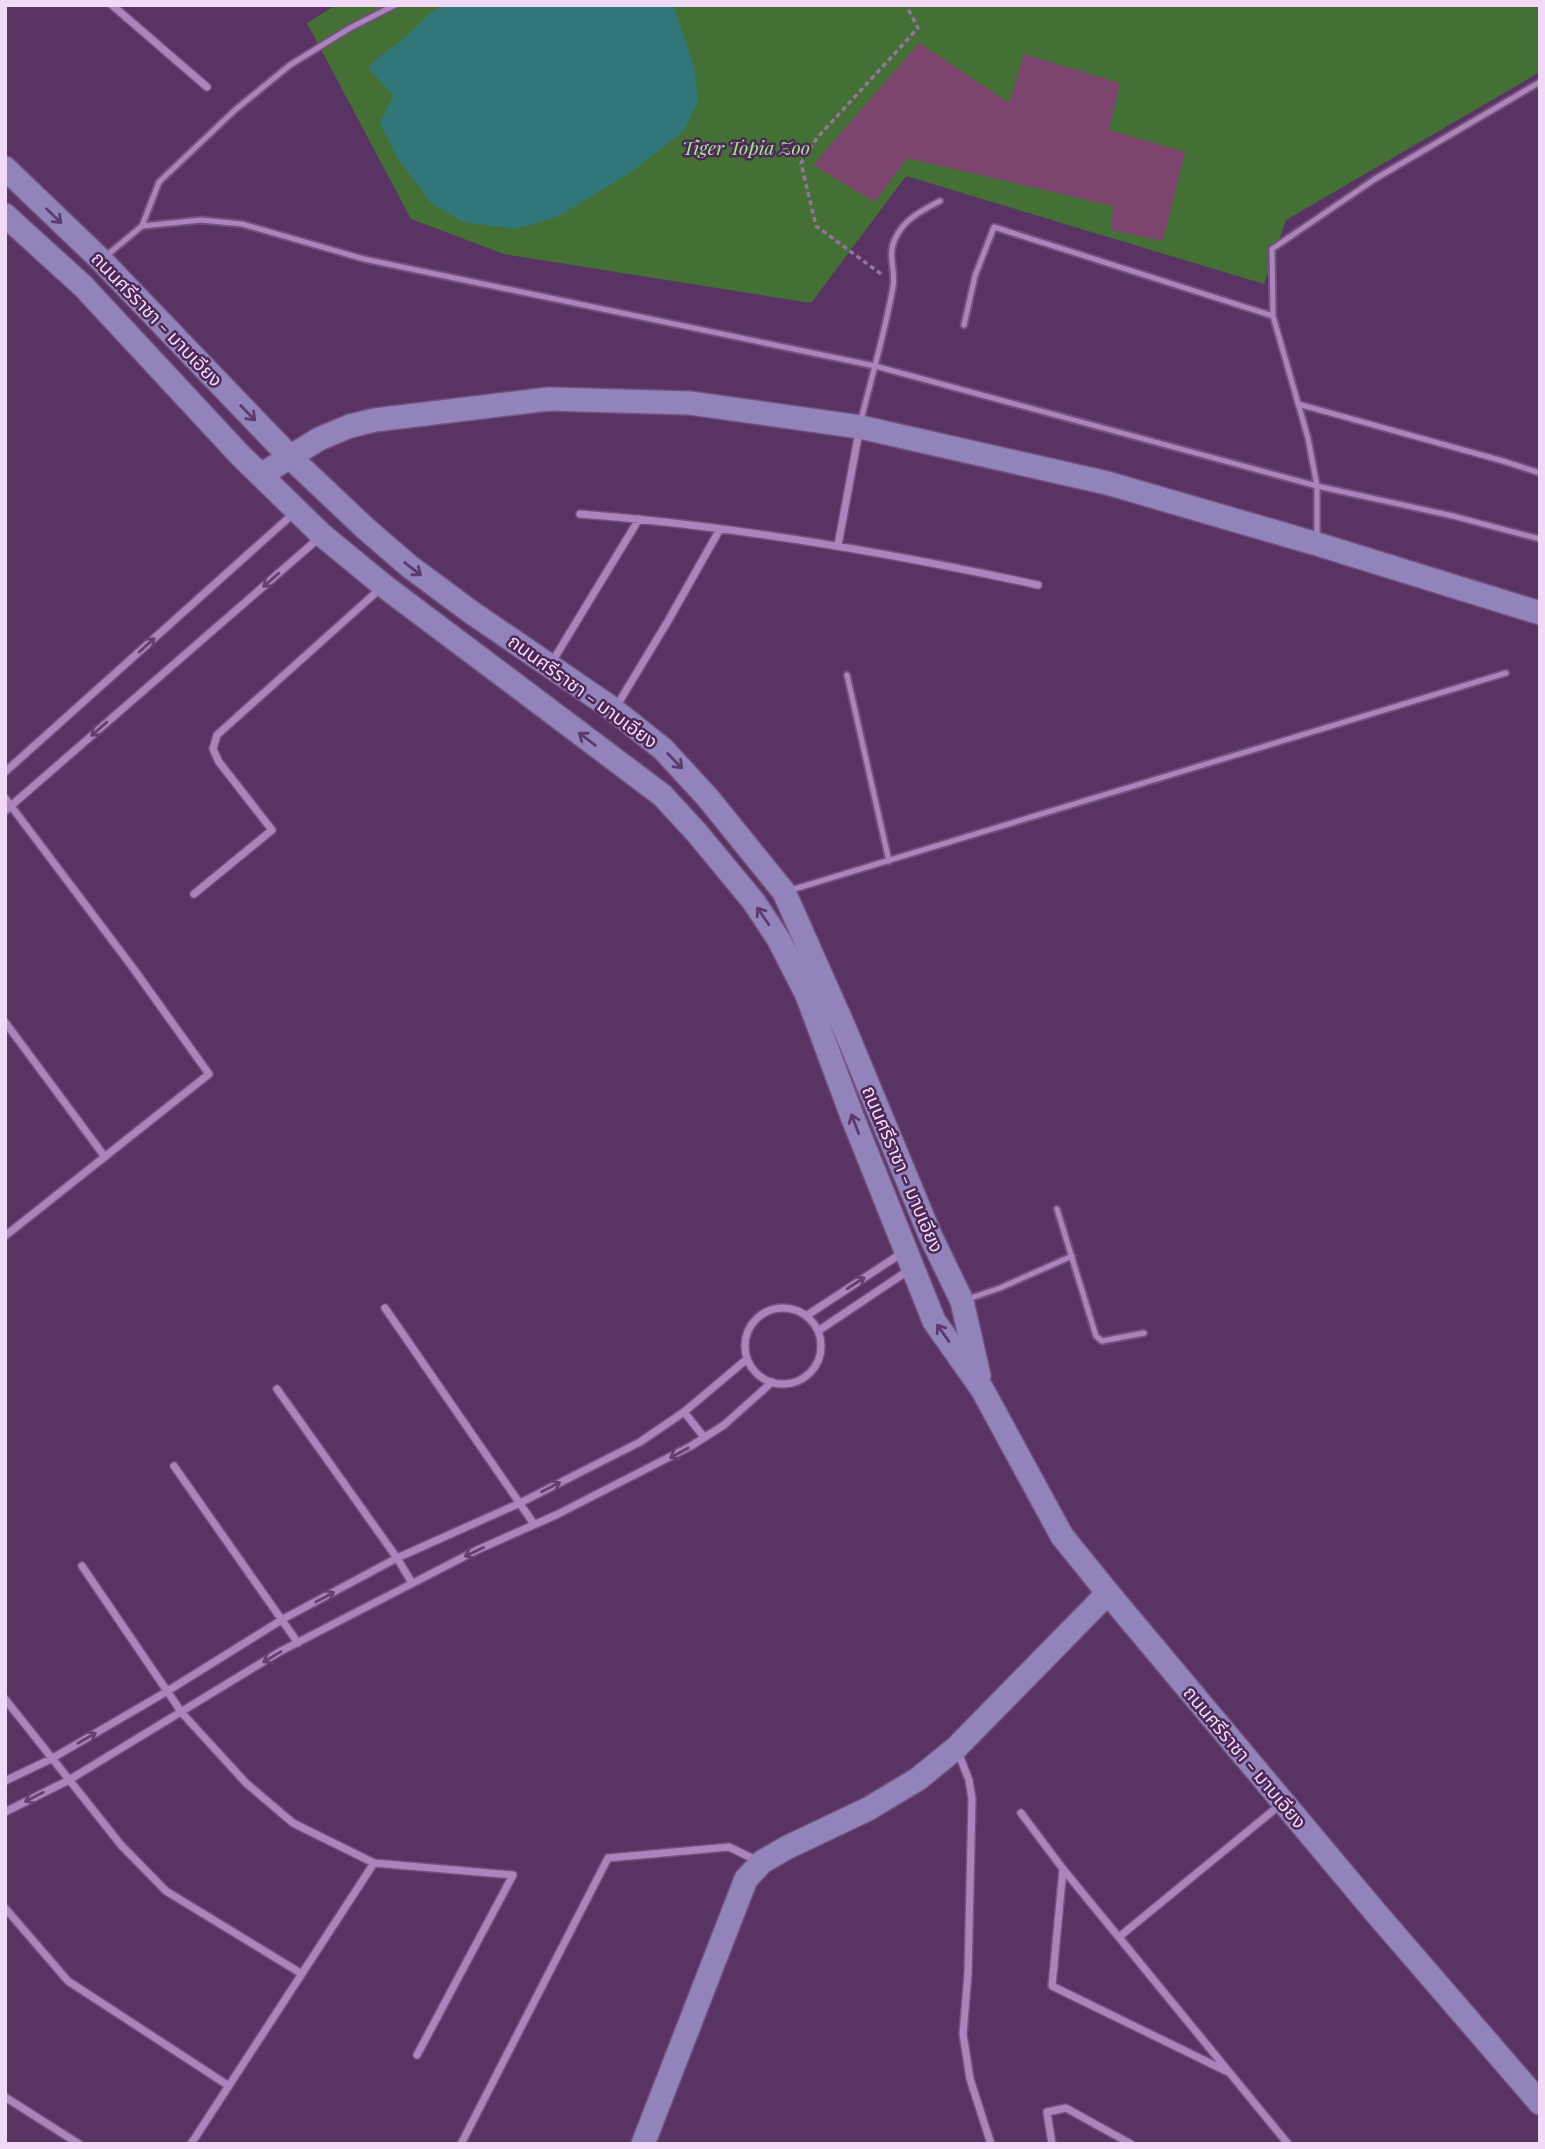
<svg xmlns="http://www.w3.org/2000/svg" width="1545" height="2149" font-family="'Playfair Display','Noto Sans Thai',serif">
  <style>
    .green { fill: #457035 }
    .water { fill: #317779 }
    .building { fill: #7a446c }
    .lines { fill: none; stroke-linecap: round; stroke-linejoin: round }
    .lane-casing { stroke: #72527d; stroke-width: 9 }
    .street-casing { stroke: #72527d; stroke-width: 10 }
    .secondary-casing { stroke: #72527d; stroke-width: 26 }
    .path { stroke: #93749e; stroke-width: 3.5; stroke-dasharray: 5 3.5; stroke-linecap: butt }
    .lane { stroke: #ac83ba; stroke-width: 5 }
    .street { stroke: #ac83ba; stroke-width: 7 }
    .secondary { stroke: #9383bb; stroke-width: 23 }
    .oneway { stroke: #5b3a6c }
    .oneway2 { stroke: #653f70 }
    .labels { text-anchor: middle; stroke-width: 5; stroke-linejoin: round; paint-order: stroke }
    .park-label { font-size: 19px; font-style: italic; fill: #a3e989; stroke: #4d2858 }
    .street-label { font-size: 19px; fill: #f0daf8; stroke: #4d2858 }
  </style>
  <rect width="100%" height="100%" fill="#583364"/>
  <path class="green" d="M 336,5 L 1540,5 L 1540,72 L 1286,220 L 1264,284 L 906,176 L 811,303 L 504,254 L 411,219 L 307,23 Z"/>
  <path class="water" d="M 445,5 L 673,5 L 694,66 L 698,101 L 684,131 L 630,173 L 557,217 L 515,229 L 463,222 L 432,204 L 398,159 L 380,123 L 393,96 L 368,67 L 384,53 L 405,38 L 429,14 Z"/>
  <path class="building" d="M 919,43 L 1009,103 L 1024,54 L 1120,83 L 1109,130 L 1185,152 L 1163,241 L 1111,230 L 1113,206 L 907,158 L 875,202 L 813,165 Z"/>
  <g class="lines">
    <g class="lane-casing">
      <path id="lane" d="M 142,226 L 159,182 L 235,110 L 290,65 L 350,28 L 395,5
        M 106,256 L 142,226 L 201,220 L 242,224 L 364,259 L 875,366 L 1317,486 L 1453,516 L 1540,539
        M 1273,316 L 1272,249 L 1375,179 L 1540,82
        M 964,325 L 975,276 L 994,227 L 1273,316 L 1308,438 L 1317,486 L 1317,537
        M 1298,404 L 1503,461 L 1540,473
        M 861,420 C 872,376 885,332 893,287 C 896,270 887,255 895,239 C 904,219 921,211 940,201
        M 847,675 L 889,861
        M 791,890 L 1506,673
        M 1057,1209 L 1096,1336 L 1102,1341 L 1144,1333
        M 968,1299 L 1000,1288 L 1072,1256"/>
    </g>
    <g class="street-casing">
      <path id="street" d="M 112,5 L 207,87
        M 580,514 C 735,526 887,552 1038,585
        M 838,545 L 859,432
        M 552,662 L 639,519
        M 616,707 L 668,621 L 720,529
        M 5,772 L 294,513
        M 5,798 L 133,968 L 209,1074 L 5,1236
        M 5,811 L 319,538
        M 194,894 L 272,830 L 219,762 L 213,749 L 217,735 L 381,588
        M 5,1022 L 105,1157
        M 385,1308 L 534,1524
        M745 1346a38 38 0 1 1 76 0a38 38 0 1 1-76 0Z
        M 806,1316 L 902,1253
        M 818,1331 L 909,1270
        M 277,1389 L 397,1558 L 412,1583
        M 684,1412 L 704,1437
        M 174,1466 L 298,1643
        M 82,1566 L 182,1713 L 246,1783 L 293,1823 L 374,1863 L 513,1875 L 417,2055
        M 5,1699 L 121,1845 L 166,1891 L 302,1974
        M 958,1752 L 969,1780 L 972,1799 L 968,1974 L 963,2034 L 970,2079 L 991,2144
        M 5,1781 L 51,1759 L 166,1692 L 283,1619 L 397,1558 L 520,1503 L 640,1442 L 684,1412 L 747,1359
        M 5,1812 L 69,1780 L 281,1651 L 477,1550 L 556,1515 L 691,1446 L 724,1425 L 772,1382
        M 1021,1813 L 1063,1869 L 1288,2144
        M 1063,1869 L 1052,1986 L 1226,2071
        M 5,1908 L 68,1981 L 229,2086
        M 1119,1937 L 1280,1805
        M 5,2097 L 79,2144
        M 191,2144 L 374,1863
        M 461,2144 L 608,1858 L 729,1847 L 758,1861
        M 1052,2144 L 1047,2112 L 1066,2108 L 1131,2144"/>
    </g>
    <g class="secondary-casing">
      <path id="secondary" d="M 5,168 L 101,260 L 291,458 L 365,528 L 409,566 L 471,612 L 610,707 L 663,749 L 708,798 L 784,892 L 844,1027 L 931,1237 L 962,1301 L 979,1376
        M 5,215 L 83,286 L 240,455 L 322,535 L 384,586 L 662,795 L 697,833 L 754,902 L 779,940 L 807,995 L 852,1116 L 934,1321 L 982,1389 L 1062,1536 L 1108,1593 L 1376,1913 L 1540,2103
        M 261,475 L 319,439 L 350,426 L 375,420 L 549,399 L 690,403 L 860,427 L 1107,483 L 1317,544 L 1540,613
        M 643,2144 L 746,1879 L 762,1862 L 786,1848 L 868,1809 L 918,1779 L 956,1748 L 1108,1593"/>
    </g>
    <path class="path" d="M 881,274 L 816,226 L 801,163 L 817,138 L 918,28 L 906,5"/>
    <use href="#lane" class="lane"/>
    <use href="#street" class="street"/>
    <use href="#secondary" class="secondary"/>
  </g>
  <defs><path id="oneway-shaft" d="M-6 0H5M1.5-3L5.5 0L1.5 3" fill="none" stroke-width="1.6" stroke-linecap="round" stroke-linejoin="round" transform="scale(1.75)"/></defs>
  <g class="oneway">
    <use href="#oneway-shaft" transform="translate(54 216) rotate(44)"/>
    <use href="#oneway-shaft" transform="translate(248 413) rotate(46)"/>
    <use href="#oneway-shaft" transform="translate(413 569) rotate(38)"/>
    <use href="#oneway-shaft" transform="translate(587 739) rotate(-143)"/>
    <use href="#oneway-shaft" transform="translate(675 761) rotate(46)"/>
    <use href="#oneway-shaft" transform="translate(763 916) rotate(-124)"/>
    <use href="#oneway-shaft" transform="translate(855 1124) rotate(-111)"/>
    <use href="#oneway-shaft" transform="translate(943 1333) rotate(-125)"/>
  </g>
  <g class="oneway2">
    <use href="#oneway-shaft" transform="translate(271 580) rotate(139)"/>
    <use href="#oneway-shaft" transform="translate(147 645) rotate(-42)"/>
    <use href="#oneway-shaft" transform="translate(99 729) rotate(139)"/>
    <use href="#oneway-shaft" transform="translate(856 1283) rotate(-33)"/>
    <use href="#oneway-shaft" transform="translate(679 1453) rotate(151)"/>
    <use href="#oneway-shaft" transform="translate(551 1487) rotate(-27)"/>
    <use href="#oneway-shaft" transform="translate(474 1552) rotate(154)"/>
    <use href="#oneway-shaft" transform="translate(325 1597) rotate(-28)"/>
    <use href="#oneway-shaft" transform="translate(272 1657) rotate(149)"/>
    <use href="#oneway-shaft" transform="translate(87 1738) rotate(-30)"/>
    <use href="#oneway-shaft" transform="translate(34 1797) rotate(153)"/>
  </g>
  <g class="labels">
    <g class="park-label">
      <text x="746" y="155">Tiger Topia Zoo</text>
    </g>
    <g class="street-label">
      <text transform="translate(157 319) rotate(46)" y="7">ถนนศรีราชา - มาบเอียง</text>
      <text transform="translate(583 691) rotate(36)" y="7">ถนนศรีราชา - มาบเอียง</text>
      <text transform="translate(903 1169) rotate(67)" y="7">ถนนศรีราชา - มาบเอียง</text>
      <text transform="translate(1245 1757) rotate(50)" y="7">ถนนศรีราชา - มาบเอียง</text>
    </g>
  </g>
  <rect width="1545" height="2149" fill="none" stroke="#f0daf8" stroke-width="14"/>
</svg>
